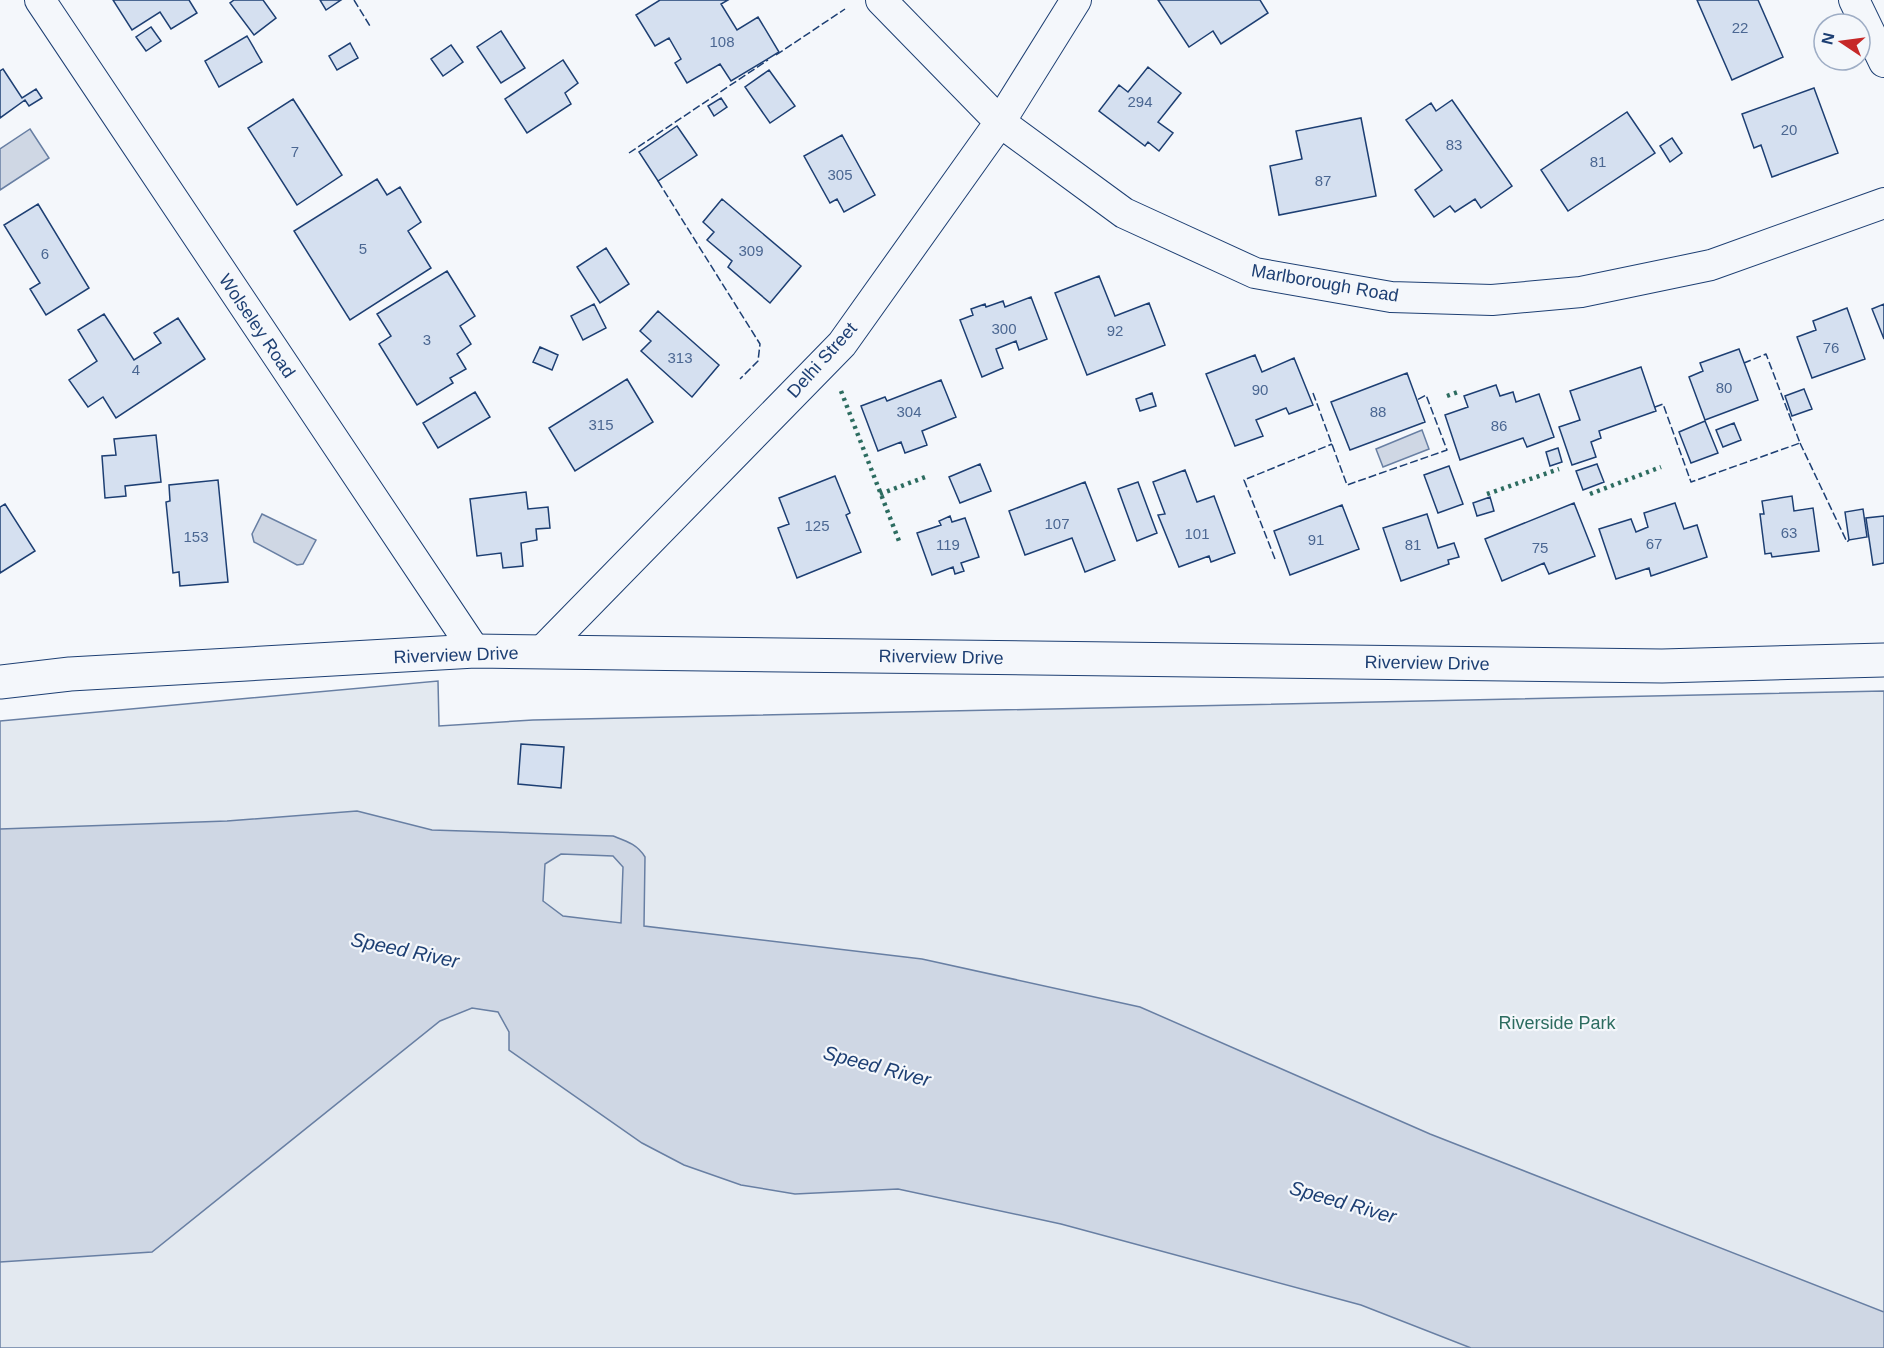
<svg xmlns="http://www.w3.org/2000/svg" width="1884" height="1348" font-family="Arial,sans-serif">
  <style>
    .green { fill: #e3e9f0; stroke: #687fa3; stroke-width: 1.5 }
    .water { fill: #cfd7e4; stroke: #687fa3; stroke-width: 1.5; fill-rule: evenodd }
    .building { fill: #d5e0f0; stroke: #1d3f73; stroke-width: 1.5 }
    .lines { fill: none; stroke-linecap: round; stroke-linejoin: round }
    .minor-casing { stroke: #1d3f73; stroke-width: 32 }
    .tertiary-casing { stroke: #1d3f73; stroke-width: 35 }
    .minor { stroke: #f4f7fb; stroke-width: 30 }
    .tertiary { stroke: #f4f7fb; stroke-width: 33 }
    .hedge { stroke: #2c6c60; stroke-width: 4.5; stroke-dasharray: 3 4.5; stroke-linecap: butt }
    .fence { stroke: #1d3f73; stroke-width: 1.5; stroke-dasharray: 8 3; stroke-linecap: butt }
    .labels { text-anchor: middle; stroke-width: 4.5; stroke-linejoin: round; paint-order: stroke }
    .number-label { font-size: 15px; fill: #4b6792 }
    .street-label { font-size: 18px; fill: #1d3f73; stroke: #f4f7fb }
    .park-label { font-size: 18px; fill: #2c6c60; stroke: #f4f7fb }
    .water-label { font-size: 20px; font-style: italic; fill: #1d3f73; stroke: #f4f7fb }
  </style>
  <rect width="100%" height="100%" fill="#f4f7fb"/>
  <path class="green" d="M 438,681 L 439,726 L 533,720 L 1884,691 L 1884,1348 L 0,1348 L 0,721 Z"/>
  <path class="water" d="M 30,129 L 49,158 L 0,190 L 0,149 Z
    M 1422,430 L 1429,449 L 1383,467 L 1376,449 Z
    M 262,514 L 316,540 L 303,564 L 297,565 L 254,542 L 252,534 Z
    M 357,811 L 432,830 L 613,836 C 626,841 637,844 645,857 L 644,926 L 922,959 L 1140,1007 L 1430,1134 L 1884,1312 L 1884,1348 L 1471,1348 L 1361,1305 L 1061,1224 L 898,1189 L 795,1194 L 741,1185 L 684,1165 L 642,1143 L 509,1050 L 509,1032 L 498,1012 L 472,1008 L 440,1021 L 152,1252 L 0,1262 L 0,829 L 227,821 ZM 561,854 L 613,856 L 623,867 L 621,923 L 563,916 L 543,901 L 545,864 Z"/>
  <path class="building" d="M 113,0 L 189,0 L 197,13 L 171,29 L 160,12 L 132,30 Z
    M 234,0 L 263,0 L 276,18 L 254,35 L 230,3 Z
    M 320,0 L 341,0 L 326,10 Z
    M 660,0 L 728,0 L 721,4 L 737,30 L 758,17 L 779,52 L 731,81 L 720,64 L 687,83 L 675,63 L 681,59 L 669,38 L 655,46 L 636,15 Z
    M 1158,0 L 1260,0 L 1268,13 L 1221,44 L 1213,31 L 1189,47 Z
    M 1697,0 L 1758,0 L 1783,57 L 1732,80 Z
    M 151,27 L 161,41 L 146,51 L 136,37 Z
    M 501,31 L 525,68 L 501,83 L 477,47 Z
    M 247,36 L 262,62 L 219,87 L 205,61 Z
    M 350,43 L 358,58 L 337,70 L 329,56 Z
    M 451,45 L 463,62 L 443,76 L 431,59 Z
    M 563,60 L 578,83 L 565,93 L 571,104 L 527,133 L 505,99 Z
    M 1148,67 L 1181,93 L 1158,122 L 1173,133 L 1159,151 L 1148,142 L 1145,146 L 1099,111 L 1119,85 L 1128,92 Z
    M 3,69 L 22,98 L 36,89 L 42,98 L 29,106 L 25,100 L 0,118 L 0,71 Z
    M 769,70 L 795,106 L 770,123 L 745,87 Z
    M 1814,88 L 1838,153 L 1772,177 L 1761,145 L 1754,148 L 1742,114 Z
    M 721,98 L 727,107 L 714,116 L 708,106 Z
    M 293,99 L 342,175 L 297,205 L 248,128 Z
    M 1452,100 L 1512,186 L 1481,208 L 1475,199 L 1455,212 L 1450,206 L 1434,217 L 1415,190 L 1442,170 L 1406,120 L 1431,103 L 1436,111 Z
    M 1627,112 L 1655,153 L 1568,211 L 1541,170 Z
    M 1361,118 L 1376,196 L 1279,215 L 1270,166 L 1302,159 L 1296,131 Z
    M 677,126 L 697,155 L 658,181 L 639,152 Z
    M 842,135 L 875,195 L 844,212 L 837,199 L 830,203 L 804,156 Z
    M 1672,138 L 1682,153 L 1670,162 L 1660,146 Z
    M 377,179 L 387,195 L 400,187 L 421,222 L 408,231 L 431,268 L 350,320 L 294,231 Z
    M 722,199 L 801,266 L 770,303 L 728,267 L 732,261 L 707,240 L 714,232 L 703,222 Z
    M 38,204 L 89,288 L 46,315 L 30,289 L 40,283 L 4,225 Z
    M 606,248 L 629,284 L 600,303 L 577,267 Z
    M 447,271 L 475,316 L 460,326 L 471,344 L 457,354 L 466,369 L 450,378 L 453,383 L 417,405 L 379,344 L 391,336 L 377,314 Z
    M 1099,276 L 1115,316 L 1149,303 L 1165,345 L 1087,375 L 1055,293 Z
    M 1031,297 L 1047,339 L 1019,350 L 1016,341 L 996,349 L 1003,368 L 982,377 L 960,320 L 973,315 L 971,309 L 985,304 L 986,307 L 1003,301 L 1005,307 Z
    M 594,304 L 606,328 L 583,340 L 571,316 Z
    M 1884,304 L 1884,339 L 1872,309 Z
    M 1847,308 L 1865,359 L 1812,378 L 1797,337 L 1816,330 L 1813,321 Z
    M 658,311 L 719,365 L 692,397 L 641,351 L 651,341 L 640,331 Z
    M 104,314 L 134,360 L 161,343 L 154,333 L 178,318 L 205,359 L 116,418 L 103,397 L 88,407 L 69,380 L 97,361 L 78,330 Z
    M 540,347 L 558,355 L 552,370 L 533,362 Z
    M 1739,349 L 1758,400 L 1705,420 L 1689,377 L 1703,371 L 1700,363 Z
    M 1255,355 L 1262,372 L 1294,358 L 1313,405 L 1289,414 L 1286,408 L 1256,420 L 1263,436 L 1235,446 L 1206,374 Z
    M 1641,367 L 1656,411 L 1599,431 L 1601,438 L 1591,442 L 1596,457 L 1572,465 L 1559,427 L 1580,420 L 1570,391 Z
    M 1407,373 L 1425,422 L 1350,450 L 1331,402 Z
    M 627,379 L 653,422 L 575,471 L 549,428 Z
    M 941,380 L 956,417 L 922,431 L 927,445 L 905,453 L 901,442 L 878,451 L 861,406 L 885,397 L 887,401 Z
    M 1496,385 L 1500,396 L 1513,392 L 1516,402 L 1539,394 L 1554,437 L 1527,447 L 1523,438 L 1460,460 L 1445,415 L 1468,407 L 1464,396 Z
    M 1804,389 L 1812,409 L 1792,416 L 1785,396 Z
    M 475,392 L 490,417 L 438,448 L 423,423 Z
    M 1152,393 L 1156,406 L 1140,411 L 1136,399 Z
    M 1705,421 L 1718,453 L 1691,463 L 1679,432 Z
    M 1734,423 L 1741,440 L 1723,447 L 1716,430 Z
    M 156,435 L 161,482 L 125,486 L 126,496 L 105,498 L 102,456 L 116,455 L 114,439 Z
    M 1558,448 L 1562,462 L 1550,466 L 1546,452 Z
    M 980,464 L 991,491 L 960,503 L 949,477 Z
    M 1597,464 L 1604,482 L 1583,490 L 1576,471 Z
    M 1449,466 L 1463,504 L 1438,513 L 1424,475 Z
    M 1185,470 L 1197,502 L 1214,496 L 1235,553 L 1211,562 L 1209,556 L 1179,567 L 1158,515 L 1165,514 L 1153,482 Z
    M 835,476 L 850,513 L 846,515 L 861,552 L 797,578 L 778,528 L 789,524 L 779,498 Z
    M 218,480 L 228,582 L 180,586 L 179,572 L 173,573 L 166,502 L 170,501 L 169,485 Z
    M 1085,482 L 1115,560 L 1085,572 L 1072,538 L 1025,555 L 1009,511 Z
    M 1138,482 L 1157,533 L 1137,541 L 1118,489 Z
    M 526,492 L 528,509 L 548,507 L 550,528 L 536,529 L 537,540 L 521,543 L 523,566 L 503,568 L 501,553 L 477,556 L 470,499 Z
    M 1792,496 L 1794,511 L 1813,508 L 1819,551 L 1772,557 L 1771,553 L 1765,554 L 1760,514 L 1764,514 L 1762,501 Z
    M 1490,497 L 1494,511 L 1477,516 L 1473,503 Z
    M 1574,503 L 1595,556 L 1549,574 L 1544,563 L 1502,581 L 1485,539 Z
    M 1675,503 L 1684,529 L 1697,525 L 1707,557 L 1651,576 L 1649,568 L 1616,579 L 1599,529 L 1631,519 L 1636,532 L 1648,527 L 1644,513 Z
    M 5,504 L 35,551 L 0,573 L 0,507 Z
    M 1342,505 L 1359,549 L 1290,575 L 1274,531 Z
    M 1863,509 L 1867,537 L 1849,540 L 1845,512 Z
    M 1427,514 L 1438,548 L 1454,543 L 1459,557 L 1448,560 L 1449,564 L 1401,581 L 1383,528 Z
    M 950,516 L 952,522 L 965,518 L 979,557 L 961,563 L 964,571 L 955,574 L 953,567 L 932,575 L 917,533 L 941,525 L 939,521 Z
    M 1884,516 L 1884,563 L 1873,565 L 1866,518 Z
    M 521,744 L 564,747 L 561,788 L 518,784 Z"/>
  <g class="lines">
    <g class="minor-casing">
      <path id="minor" d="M 40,0 L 475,651
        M 881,0 L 1000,122 L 1124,213 L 1255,273 L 1391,297 L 1492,300 L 1581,292 L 1711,265 L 1884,203
        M 1854,0 L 1884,62
        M 541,652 L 842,344 L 1000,122 L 1076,0"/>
    </g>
    <g class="tertiary-casing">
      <path id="tertiary" d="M 0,682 L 70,674 L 475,651 L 1662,666 L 1884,660"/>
    </g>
    <use href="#minor" class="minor"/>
    <use href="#tertiary" class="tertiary"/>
    <path class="hedge" d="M 841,391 L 899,541
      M 1447,396 L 1461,391
      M 880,494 L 928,476
      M 1487,494 L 1559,469
      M 1590,494 L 1661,467"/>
    <path class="fence" d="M 354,0 L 370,26
      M 776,55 L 845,9
      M 629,153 L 768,60
      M 658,181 L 760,344 L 758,361 L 740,379
      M 1313,393 L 1347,485 L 1447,450 L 1426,395 L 1417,400
      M 1655,407 L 1663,404 L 1691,482 L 1800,443 L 1766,354 L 1744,363
      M 1800,443 L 1847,542 L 1849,540
      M 1275,559 L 1244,480 L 1332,444"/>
  </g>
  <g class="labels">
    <g class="number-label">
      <text x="1740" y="33">22</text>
      <text x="722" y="47">108</text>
      <text x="1140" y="107">294</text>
      <text x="1789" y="135">20</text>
      <text x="1454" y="150">83</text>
      <text x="295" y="157">7</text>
      <text x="1598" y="167">81</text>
      <text x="840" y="180">305</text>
      <text x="1323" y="186">87</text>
      <text x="363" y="254">5</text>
      <text x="751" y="256">309</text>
      <text x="45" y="259">6</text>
      <text x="1004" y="334">300</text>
      <text x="1115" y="336">92</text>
      <text x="427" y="345">3</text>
      <text x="1831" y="353">76</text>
      <text x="680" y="363">313</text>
      <text x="136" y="375">4</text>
      <text x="1724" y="393">80</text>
      <text x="1260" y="395">90</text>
      <text x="909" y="417">304</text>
      <text x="1378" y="417">88</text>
      <text x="601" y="430">315</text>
      <text x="1499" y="431">86</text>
      <text x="1057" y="529">107</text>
      <text x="817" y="531">125</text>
      <text x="1789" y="538">63</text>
      <text x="1197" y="539">101</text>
      <text x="196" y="542">153</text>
      <text x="1316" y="545">91</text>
      <text x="1654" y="549">67</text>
      <text x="948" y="550">119</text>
      <text x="1413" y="550">81</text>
      <text x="1540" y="553">75</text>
    </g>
    <g class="street-label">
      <text transform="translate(1325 283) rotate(10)" y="6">Marlborough Road</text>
      <text transform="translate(257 326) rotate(56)" y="6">Wolseley Road</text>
      <text transform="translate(822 360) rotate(-48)" y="6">Delhi Street</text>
      <text transform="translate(456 655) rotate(-2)" y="6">Riverview Drive</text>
      <text transform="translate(941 657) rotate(1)" y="6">Riverview Drive</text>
      <text transform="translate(1427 663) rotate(1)" y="6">Riverview Drive</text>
    </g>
    <g class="park-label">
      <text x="1557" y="1029">Riverside Park</text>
    </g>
    <g class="water-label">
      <text transform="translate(405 950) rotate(12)" y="7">Speed River</text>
      <text transform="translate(877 1066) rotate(15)" y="7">Speed River</text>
      <text transform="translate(1343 1202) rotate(16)" y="7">Speed River</text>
    </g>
  </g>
  <g transform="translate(1842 42) rotate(283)"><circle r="28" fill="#f4f7fb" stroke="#9eadc5" stroke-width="1.5"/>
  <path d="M0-4.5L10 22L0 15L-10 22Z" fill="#c62828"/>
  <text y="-9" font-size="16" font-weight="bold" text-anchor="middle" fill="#1d3f73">N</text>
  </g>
</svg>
